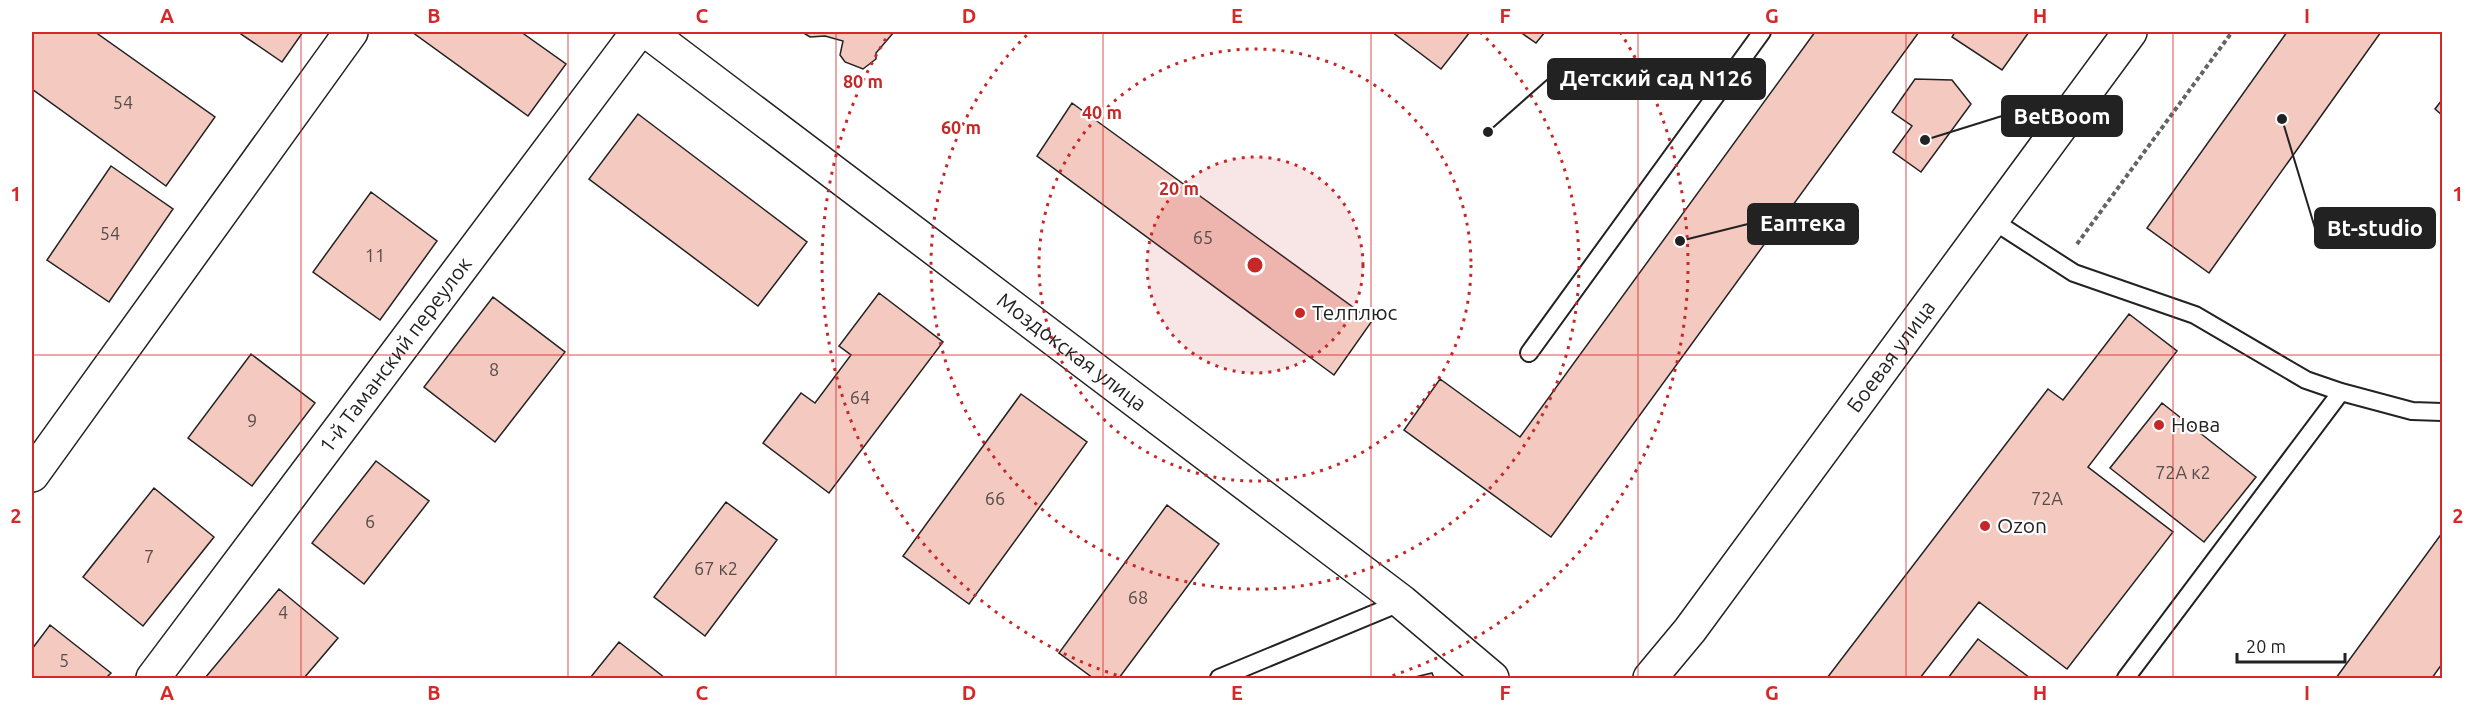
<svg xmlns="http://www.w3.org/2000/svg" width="2474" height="710" font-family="Ubuntu,sans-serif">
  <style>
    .building { fill: #f3c9c0; stroke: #222; stroke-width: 1.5 }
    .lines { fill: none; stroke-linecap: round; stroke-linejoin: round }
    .service-casing { stroke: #222; stroke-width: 20 }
    .minor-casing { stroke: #222; stroke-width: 36 }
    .secondary-casing { stroke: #222; stroke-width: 36 }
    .path { stroke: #646464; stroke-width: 4; stroke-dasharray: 4.5 3; stroke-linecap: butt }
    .service { stroke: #fff; stroke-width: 16 }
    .minor { stroke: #fff; stroke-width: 33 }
    .secondary { stroke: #fff; stroke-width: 33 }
    .grid { fill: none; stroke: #d62828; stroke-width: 1.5; stroke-opacity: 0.55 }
    .ring { fill: none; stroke: #c62828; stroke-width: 3; stroke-dasharray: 3 6 }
    .poi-dot { fill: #c62828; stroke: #fff; stroke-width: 2 }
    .labels { text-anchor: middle; stroke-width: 4.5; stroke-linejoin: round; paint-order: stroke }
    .number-label { font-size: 18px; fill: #564c4a }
    .poi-label { font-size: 21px; fill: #222; stroke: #fff; text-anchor: start }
    .street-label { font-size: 21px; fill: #222; stroke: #fff }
    .centre { fill: #c62828; stroke: #fff; stroke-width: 3 }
    .ring-label { font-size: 18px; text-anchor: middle; font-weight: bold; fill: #c62828; stroke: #fff; stroke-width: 4.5; stroke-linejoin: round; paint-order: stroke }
    .leader { fill: none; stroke: #222; stroke-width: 2 }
    .callout-dot { fill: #222; stroke: #fff; stroke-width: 2 }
    .callout { fill: #222; stroke: #222; stroke-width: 2 }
    .callout-label { font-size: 22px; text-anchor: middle; font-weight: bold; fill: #fff }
    .neatline { fill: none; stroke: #d62828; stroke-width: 2 }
    .grid-label { font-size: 20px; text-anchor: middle; font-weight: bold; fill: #d62828 }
  </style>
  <rect width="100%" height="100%" fill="#fff"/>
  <path class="building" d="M 32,32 L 95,32 L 215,117 L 166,186 L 32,89 Z
    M 238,32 L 303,32 L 282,62 Z
    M 412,32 L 521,32 L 566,64 L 528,116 Z
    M 802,32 L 894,32 L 876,53 L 876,59 L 863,69 L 845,62 L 840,55 L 843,41 L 825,36 L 810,37 Z
    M 1392,32 L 1470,32 L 1441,69 Z
    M 1520,32 L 1545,32 L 1536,43 Z
    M 1815,32 L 1919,32 L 1551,537 L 1404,430 L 1440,379 L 1520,437 Z
    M 1955,32 L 2029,32 L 2002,70 L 1952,37 Z
    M 2287,32 L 2381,32 L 2209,273 L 2147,228 Z
    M 1915,79 L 1952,80 L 1971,104 L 1921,172 L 1893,152 L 1912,126 L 1892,112 Z
    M 2442,100 L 2442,115 L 2435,109 Z
    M 1072,103 L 1372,321 L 1334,375 L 1037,156 Z
    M 638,114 L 807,242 L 758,306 L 589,179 Z
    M 111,166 L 173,209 L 109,302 L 47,260 Z
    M 371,192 L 437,241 L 380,320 L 313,272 Z
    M 879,293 L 943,342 L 829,493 L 763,443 L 801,393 L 815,403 L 851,355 L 839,346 Z
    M 493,297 L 565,352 L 495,442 L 424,387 Z
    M 2129,314 L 2177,351 L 2088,467 L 2173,532 L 2067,669 L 1979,602 L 1920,678 L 1827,678 L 2048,389 L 2063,400 Z
    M 251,354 L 315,403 L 252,486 L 188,438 Z
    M 1021,394 L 1087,442 L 969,604 L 903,556 Z
    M 2162,403 L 2256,477 L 2204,542 L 2110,468 Z
    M 376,461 L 429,501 L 364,584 L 312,543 Z
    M 154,488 L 214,537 L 143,626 L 83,577 Z
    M 726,502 L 777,540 L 705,636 L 654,597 Z
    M 1167,505 L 1219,544 L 1119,678 L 1093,678 L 1059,653 Z
    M 2442,533 L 2442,664 L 2432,678 L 2336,678 Z
    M 279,589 L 338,638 L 304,678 L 205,678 Z
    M 50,625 L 111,673 L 106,678 L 32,678 L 32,649 Z
    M 1978,639 L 2030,678 L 1948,678 Z
    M 619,642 L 665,678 L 590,678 Z
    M 1432,673 L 1434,678 L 1411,678 Z"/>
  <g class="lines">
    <g class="service-casing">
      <path id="service" d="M 1992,220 L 2074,273 L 2195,315 L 2306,380 L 2341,392 L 2412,411 L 2442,412
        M 1529,353 L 1762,32
        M 1219,678 L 1402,602
        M 2126,678 L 2341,392"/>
    </g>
    <g class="minor-casing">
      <g id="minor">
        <path d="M 32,475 L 351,32"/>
        <path id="s1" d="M 153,678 L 638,32"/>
      </g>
    </g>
    <g class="secondary-casing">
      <g id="secondary">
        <path id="s2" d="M 648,32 L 1402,602 L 1492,678"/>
        <path id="s3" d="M 1650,678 L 1690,630 L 2130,32"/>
      </g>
    </g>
    <path class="path" d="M 2077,244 L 2232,32"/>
    <use href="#service" class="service"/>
    <use href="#minor" class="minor"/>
    <use href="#secondary" class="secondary"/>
  </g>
  <path class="grid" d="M 301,32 L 301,678M 568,32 L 568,678M 836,32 L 836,678M 1103,32 L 1103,678M 1371,32 L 1371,678M 1638,32 L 1638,678M 1906,32 L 1906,678M 2173,32 L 2173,678M 32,355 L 2442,355"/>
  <circle cx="1255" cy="265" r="108" fill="#c62828" fill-opacity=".12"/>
  <g class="ring">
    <circle cx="1255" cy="265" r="108"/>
    <circle cx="1255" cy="265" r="216"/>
    <path d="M1480 32A324 324 0 1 1 1030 32"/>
    <path d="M1125 678A433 433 0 0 1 890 32M1620 32A433 433 0 0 1 1385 678"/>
  </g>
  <g class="poi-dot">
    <circle cx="1300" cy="313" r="6"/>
    <circle cx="2159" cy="425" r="6"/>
    <circle cx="1985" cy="526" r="6"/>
  </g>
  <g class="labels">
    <g class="number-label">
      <text x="123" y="109">54</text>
      <text x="110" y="240">54</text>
      <text x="1203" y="244">65</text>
      <text x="375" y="262">11</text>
      <text x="494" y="376">8</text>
      <text x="860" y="404">64</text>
      <text x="252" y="427">9</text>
      <text x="2183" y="479">72А к2</text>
      <text x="995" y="505">66</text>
      <text x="2047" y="505">72А</text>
      <text x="370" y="528">6</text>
      <text x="149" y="563">7</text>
      <text x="716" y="575">67 к2</text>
      <text x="1138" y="604">68</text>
      <text x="283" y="619">4</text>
      <text x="64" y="667">5</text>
    </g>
    <g class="poi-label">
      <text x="1312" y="320">Телплюс</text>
      <text x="2171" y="432">Нова</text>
      <text x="1997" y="533">Ozon</text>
    </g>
    <g class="street-label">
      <text dy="7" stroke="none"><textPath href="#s2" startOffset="531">Моздокская улица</textPath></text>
      <text dy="7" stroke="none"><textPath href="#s1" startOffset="404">1-й Таманский переулок</textPath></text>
      <text dy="7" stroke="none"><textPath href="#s3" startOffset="402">Боевая улица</textPath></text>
    </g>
  </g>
  <circle cx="1255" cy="265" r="9" class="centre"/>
  <g class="ring-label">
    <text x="863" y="88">80 m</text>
    <text x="1102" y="119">40 m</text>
    <text x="961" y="134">60 m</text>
    <text x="1179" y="195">20 m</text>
  </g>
  <path class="leader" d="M1488 132L1548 79M1925 140L2002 116M1680 241L1748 224M2282 119L2315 228"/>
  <g class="callout-dot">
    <circle cx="1488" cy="132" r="6"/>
    <circle cx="1925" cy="140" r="6"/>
    <circle cx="1680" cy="241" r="6"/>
    <circle cx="2282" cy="119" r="6"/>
  </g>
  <g class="callout">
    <rect x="1548" y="59" width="217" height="40" rx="6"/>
    <rect x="2002" y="96" width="120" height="40" rx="6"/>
    <rect x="1748" y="204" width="110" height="40" rx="6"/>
    <rect x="2315" y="208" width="120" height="40" rx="6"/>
  </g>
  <g class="callout-label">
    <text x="1656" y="86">Детский сад N126</text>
    <text x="2062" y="124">BetBoom</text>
    <text x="1803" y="231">Еаптека</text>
    <text x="2375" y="236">Bt-studio</text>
  </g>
  <rect width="2474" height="710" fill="none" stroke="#ffffff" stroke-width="66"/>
  <path d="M2237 653v9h108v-9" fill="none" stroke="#222222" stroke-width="3"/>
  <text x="2246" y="653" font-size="18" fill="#222222" stroke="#ffffff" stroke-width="4.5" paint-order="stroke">20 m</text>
  <rect x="33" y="33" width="2408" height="644" class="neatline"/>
  <g class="grid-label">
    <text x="167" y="23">A</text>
    <text x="434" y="23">B</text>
    <text x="702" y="23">C</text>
    <text x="969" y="23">D</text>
    <text x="1237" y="23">E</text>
    <text x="1505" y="23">F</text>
    <text x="1772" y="23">G</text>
    <text x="2040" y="23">H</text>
    <text x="2307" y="23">I</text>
    <text x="16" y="201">1</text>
    <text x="2458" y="201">1</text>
    <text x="16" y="523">2</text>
    <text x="2458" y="523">2</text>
    <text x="167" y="700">A</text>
    <text x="434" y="700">B</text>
    <text x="702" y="700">C</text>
    <text x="969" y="700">D</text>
    <text x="1237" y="700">E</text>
    <text x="1505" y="700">F</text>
    <text x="1772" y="700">G</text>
    <text x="2040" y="700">H</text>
    <text x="2307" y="700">I</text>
  </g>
</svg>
